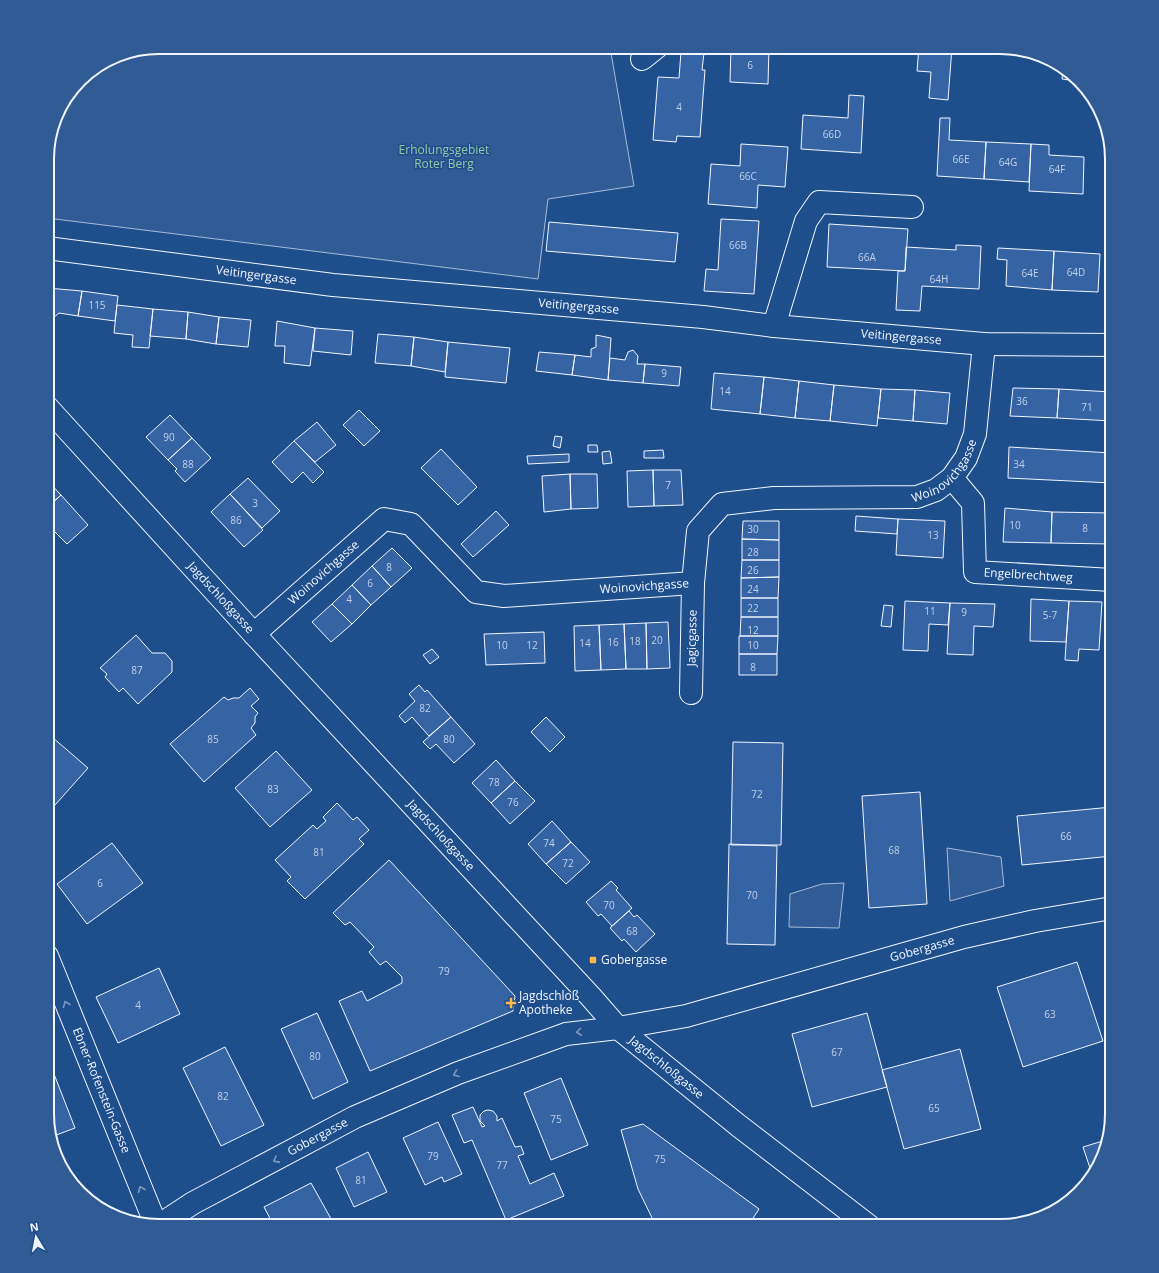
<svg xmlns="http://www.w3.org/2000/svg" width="1159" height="1273" font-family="'Open Sans',sans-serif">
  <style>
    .built { fill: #305b95; stroke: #a8bbd7 }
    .building { fill: #3563a3; stroke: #f2f6ff }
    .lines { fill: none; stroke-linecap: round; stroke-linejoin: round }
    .minor-casing { stroke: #f2f6ff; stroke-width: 24 }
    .minor { stroke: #1f4e8c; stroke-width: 22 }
    .oneway { stroke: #7e9ac0 }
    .poi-dot { fill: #ffb74d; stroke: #1f4e8c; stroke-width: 1.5 }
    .labels { text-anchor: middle; stroke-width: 3; stroke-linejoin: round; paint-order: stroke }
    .number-label { font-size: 10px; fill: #c3d1e8 }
    .park-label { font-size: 12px; fill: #97c8a6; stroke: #1f4e8c }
    .street-label { font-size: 12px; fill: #f2f6ff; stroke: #1f4e8c }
    .poi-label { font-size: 12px; fill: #f2f6ff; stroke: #1f4e8c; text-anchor: start }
    .rim { fill: none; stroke: #f2f6ff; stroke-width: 2 }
  </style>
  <rect width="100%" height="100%" fill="#1f4e8c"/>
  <path class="built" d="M 159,47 L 610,47 L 634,186 L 548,199 L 538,279 L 47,218 L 47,152 L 58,110 L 85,75 L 116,55 Z
    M 947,848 L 1001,857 L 1004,886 L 950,901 Z
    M 844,883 L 839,928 L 789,927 L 790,894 L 822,884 Z"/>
  <path class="building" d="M 731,47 L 769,47 L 768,84 L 730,82 Z
    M 919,47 L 952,47 L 948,100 L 929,98 L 931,72 L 917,71 Z
    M 681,52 L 704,53 L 702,70 L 705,70 L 700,137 L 677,136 L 676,142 L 653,140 L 658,77 L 679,78 Z
    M 1063,69 L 1076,81 L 1062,79 Z
    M 849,95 L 864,96 L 861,153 L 801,149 L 803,115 L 848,118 Z
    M 940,118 L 950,118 L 949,140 L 986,142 L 984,179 L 937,176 Z
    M 986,142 L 1031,144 L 1029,182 L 984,179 Z
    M 741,144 L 788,147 L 785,187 L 758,185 L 757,208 L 708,204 L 711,164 L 740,166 Z
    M 1031,144 L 1049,145 L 1049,155 L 1084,157 L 1083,194 L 1029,191 Z
    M 721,219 L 759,221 L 754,294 L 704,291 L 706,269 L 718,270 Z
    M 549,222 L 678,233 L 675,262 L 546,251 Z
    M 829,224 L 908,229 L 905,271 L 827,267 Z
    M 956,245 L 981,246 L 979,289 L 922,286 L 920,311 L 896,310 L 898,271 L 905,271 L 906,247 L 956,250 Z
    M 998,248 L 1054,251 L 1052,290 L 1006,286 L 1007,260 L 997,259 Z
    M 1054,251 L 1100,254 L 1098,292 L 1052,290 Z
    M 47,288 L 82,291 L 78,316 L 59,313 L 47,323 Z
    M 82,291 L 118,296 L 115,321 L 78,316 Z
    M 117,305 L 153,309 L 149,348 L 132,347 L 133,335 L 114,333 Z
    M 153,309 L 188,312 L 186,339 L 150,336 Z
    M 188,312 L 219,317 L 216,344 L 186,339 Z
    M 219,317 L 251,320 L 248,347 L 216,344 Z
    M 277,321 L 315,328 L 310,366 L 284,363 L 285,346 L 275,346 Z
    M 315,328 L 353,331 L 351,355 L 313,351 Z
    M 378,334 L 414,337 L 411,366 L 375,363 Z
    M 596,335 L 611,338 L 608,380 L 572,375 L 575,355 L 591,357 L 591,349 L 596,347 Z
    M 414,337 L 448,342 L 445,372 L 411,366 Z
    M 448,342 L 510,348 L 506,383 L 445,377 Z
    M 633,350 L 638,356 L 637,364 L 645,364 L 643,383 L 608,380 L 610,358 L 625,360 L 628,352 Z
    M 539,352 L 575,355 L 572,375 L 536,371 Z
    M 645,364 L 681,367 L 679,386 L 643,383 Z
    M 714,373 L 764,377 L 760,414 L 711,409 Z
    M 764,377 L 799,381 L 795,418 L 760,414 Z
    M 799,381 L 834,385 L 830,421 L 795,418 Z
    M 834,385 L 881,389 L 877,426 L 830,421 Z
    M 1013,388 L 1059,389 L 1057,418 L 1010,416 Z
    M 881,389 L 915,390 L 913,421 L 878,418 Z
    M 1059,389 L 1112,392 L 1112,421 L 1057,418 Z
    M 915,390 L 950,393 L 947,424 L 913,421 Z
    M 359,410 L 380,431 L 364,446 L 343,425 Z
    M 170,415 L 192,438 L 168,460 L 146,437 Z
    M 317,422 L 336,445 L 315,462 L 294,441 Z
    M 555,436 L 562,437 L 560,448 L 553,446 Z
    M 192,438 L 211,458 L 185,482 L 175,471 L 177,469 L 168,460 Z
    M 294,441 L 324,472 L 313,483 L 303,472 L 292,483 L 272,462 Z
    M 588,445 L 597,445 L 598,452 L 588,452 Z
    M 1009,447 L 1112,453 L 1112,483 L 1008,478 Z
    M 441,449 L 477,487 L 458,505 L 421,468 Z
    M 663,450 L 664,458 L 644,458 L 644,451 Z
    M 610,451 L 612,463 L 603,464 L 602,452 Z
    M 569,454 L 569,462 L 528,464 L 527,456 Z
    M 653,470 L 654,506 L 628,507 L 627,471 Z
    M 653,470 L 681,470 L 683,505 L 654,506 Z
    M 570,474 L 597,474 L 598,508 L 571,509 Z
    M 570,474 L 571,509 L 544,512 L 542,476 Z
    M 248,478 L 280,511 L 262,528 L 230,494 Z
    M 47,480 L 61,495 L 47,508 Z
    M 230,494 L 263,530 L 244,547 L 211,512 Z
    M 61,495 L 88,525 L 67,544 L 47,524 L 47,508 Z
    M 1005,508 L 1052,512 L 1051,543 L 1003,542 Z
    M 496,511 L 509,525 L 473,557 L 461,544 Z
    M 1052,512 L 1112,513 L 1112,544 L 1051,543 Z
    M 856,516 L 898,519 L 897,534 L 855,531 Z
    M 898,519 L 945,521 L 943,558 L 896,555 Z
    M 743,521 L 779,521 L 779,540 L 742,539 Z
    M 742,539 L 779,540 L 779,560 L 742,560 Z
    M 392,548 L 412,568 L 391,587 L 372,566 Z
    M 742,560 L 779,560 L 779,577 L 741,578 Z
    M 372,566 L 391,587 L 371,605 L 352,585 Z
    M 779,577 L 778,598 L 741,598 L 741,578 Z
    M 352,585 L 371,605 L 352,624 L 332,604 Z
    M 741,598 L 778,598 L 778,617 L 741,617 Z
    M 1031,599 L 1069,601 L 1066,642 L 1030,641 Z
    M 905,601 L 950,603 L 948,625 L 929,624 L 928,651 L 903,650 Z
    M 1069,601 L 1102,602 L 1099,650 L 1079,649 L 1078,661 L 1065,660 Z
    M 950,603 L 995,604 L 993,627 L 974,626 L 973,655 L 947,654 Z
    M 332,604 L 352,624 L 331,642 L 312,622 Z
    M 884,605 L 893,606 L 891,627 L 881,626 Z
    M 741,617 L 778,617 L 778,636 L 740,636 Z
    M 668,622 L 670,668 L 647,669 L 646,623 Z
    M 646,623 L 647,669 L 626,669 L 624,624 Z
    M 624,624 L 626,669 L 601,670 L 599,625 Z
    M 599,625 L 601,670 L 575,671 L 574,626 Z
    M 544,632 L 545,663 L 486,665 L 484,634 Z
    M 136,635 L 152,653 L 165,653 L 172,661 L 172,672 L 138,704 L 123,688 L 119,692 L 105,677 L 107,674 L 100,668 Z
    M 739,636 L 778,636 L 777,654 L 739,654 Z
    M 432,649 L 439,657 L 430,664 L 423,655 Z
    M 739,654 L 777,654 L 777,675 L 739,675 Z
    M 419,685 L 425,692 L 427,690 L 451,717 L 429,736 L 412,717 L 405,723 L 399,716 L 415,701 L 409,694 Z
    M 250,688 L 259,699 L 251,706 L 258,713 L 255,717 L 255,723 L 251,728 L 256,735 L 204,782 L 170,744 L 224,697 L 228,700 L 233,698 L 239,698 Z
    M 451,717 L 475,744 L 454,763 L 436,744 L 430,749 L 423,742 Z
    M 546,717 L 565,737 L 550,752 L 531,732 Z
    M 52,737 L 88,768 L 47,814 L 47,744 Z
    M 733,742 L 783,743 L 781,845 L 731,845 Z
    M 276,751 L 312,790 L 270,827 L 235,788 Z
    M 496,760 L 515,781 L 491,803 L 472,783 Z
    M 515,781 L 535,801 L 510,824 L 491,803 Z
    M 920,792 L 927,904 L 869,908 L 862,796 Z
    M 337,803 L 353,820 L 357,817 L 369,830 L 359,839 L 364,844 L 305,899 L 287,881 L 291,877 L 275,860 L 313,825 L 317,829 L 326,821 L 323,817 Z
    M 1112,807 L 1112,856 L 1022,865 L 1017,816 Z
    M 552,821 L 571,842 L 546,864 L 528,844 Z
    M 571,842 L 590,862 L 566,884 L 546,864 Z
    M 112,843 L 143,883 L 87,924 L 57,884 Z
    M 729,844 L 777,846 L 775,945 L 727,944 Z
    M 389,860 L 515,996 L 513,1011 L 370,1071 L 339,1001 L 362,991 L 367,1001 L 402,983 L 402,977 L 386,961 L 380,965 L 369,952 L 374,947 L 350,922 L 345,925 L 333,913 Z
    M 611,881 L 618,888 L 616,890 L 632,908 L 612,926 L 601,914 L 598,916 L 586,902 Z
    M 629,911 L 634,917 L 637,915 L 655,934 L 636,952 L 624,939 L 622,941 L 610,928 Z
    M 1077,962 L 1103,1041 L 1023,1067 L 997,987 Z
    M 159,968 L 180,1014 L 118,1043 L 96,997 Z
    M 317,1013 L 348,1082 L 313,1099 L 281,1029 Z
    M 867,1013 L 887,1087 L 812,1107 L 792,1034 Z
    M 225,1047 L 264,1125 L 221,1146 L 183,1068 Z
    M 960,1049 L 981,1129 L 904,1149 L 882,1070 Z
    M 47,1056 L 75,1128 L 51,1137 L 47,1114 Z
    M 561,1078 L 588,1145 L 551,1160 L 524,1093 Z
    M 473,1107 L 482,1127 L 485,1126 L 480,1121 L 480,1115 L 484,1111 L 488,1110 L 493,1111 L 497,1116 L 497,1121 L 502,1118 L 515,1147 L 521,1146 L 524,1154 L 518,1156 L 530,1184 L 554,1173 L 564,1196 L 506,1220 L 472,1140 L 464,1143 L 452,1115 Z
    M 438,1122 L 462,1174 L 444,1182 L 442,1177 L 425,1185 L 403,1138 Z
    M 643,1124 L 759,1209 L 748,1226 L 656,1226 L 638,1189 L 621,1130 Z
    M 1106,1140 L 1100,1164 L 1092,1174 L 1083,1147 Z
    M 368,1152 L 387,1192 L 354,1207 L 336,1168 Z
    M 64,1171 L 110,1213 L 109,1214 L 70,1182 Z
    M 311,1183 L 335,1226 L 274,1226 L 264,1207 Z
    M 1069,1202 L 1036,1220 L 1030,1221 L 1028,1215 Z"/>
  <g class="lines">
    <g class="minor-casing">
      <g id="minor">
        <path d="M 642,59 L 657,47"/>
        <path id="s1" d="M 47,248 L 333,285 L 703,317 L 774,326 L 984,344 L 1112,345"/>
        <path d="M 774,326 L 806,221 L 819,202 L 912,207"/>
        <path id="s2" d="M 47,407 L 254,634 L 591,997 L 618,1028 L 739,1126 L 869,1226"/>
        <path id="s3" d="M 952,478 L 973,503 L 975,572 L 1112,580"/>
        <path id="s4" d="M 254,634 L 384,519 L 411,524 L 476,592 L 504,596 L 693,583 L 698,531 L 722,504 L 774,498 L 917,497 L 936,490 L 952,478 L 966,458 L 975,434 L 984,344"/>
        <path id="s5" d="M 691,693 L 693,583"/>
        <path id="s6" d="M 47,956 L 156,1225"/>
        <path id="s7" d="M 158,1226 L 193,1203 L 355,1117 L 458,1073 L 566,1034 L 618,1028 L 686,1016 L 964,937 L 1035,921 L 1112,908"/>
      </g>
    </g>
    <use href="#minor" class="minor"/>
  </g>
  <defs><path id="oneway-chevron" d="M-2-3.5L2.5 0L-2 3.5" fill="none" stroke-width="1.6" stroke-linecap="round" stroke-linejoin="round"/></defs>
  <g class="oneway">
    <use href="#oneway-chevron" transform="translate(66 1004) rotate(-112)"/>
    <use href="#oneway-chevron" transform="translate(579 1032) rotate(173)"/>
    <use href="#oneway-chevron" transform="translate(456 1074) rotate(158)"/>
    <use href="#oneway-chevron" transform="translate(276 1160) rotate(152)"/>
    <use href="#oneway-chevron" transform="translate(141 1189) rotate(-112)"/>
  </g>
  <g class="poi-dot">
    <rect x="589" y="956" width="8" height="8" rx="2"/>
    <path d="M509 997h4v4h4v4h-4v4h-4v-4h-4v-4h4z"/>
  </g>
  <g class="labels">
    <g class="number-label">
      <text x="750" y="69">6</text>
      <text x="679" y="111">4</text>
      <text x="832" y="138">66D</text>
      <text x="961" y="163">66E</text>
      <text x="1008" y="166">64G</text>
      <text x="1057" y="173">64F</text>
      <text x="748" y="180">66C</text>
      <text x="738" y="249">66B</text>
      <text x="867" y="261">66A</text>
      <text x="1076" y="276">64D</text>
      <text x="1030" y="277">64E</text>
      <text x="939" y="283">64H</text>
      <text x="97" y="309">115</text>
      <text x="664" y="377">9</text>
      <text x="725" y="395">14</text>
      <text x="1022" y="405">36</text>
      <text x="1087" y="411">71</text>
      <text x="169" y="441">90</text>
      <text x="188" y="468">88</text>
      <text x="1019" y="468">34</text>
      <text x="668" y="489">7</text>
      <text x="255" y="507">3</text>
      <text x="236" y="524">86</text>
      <text x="1015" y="529">10</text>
      <text x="1085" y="532">8</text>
      <text x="753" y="533">30</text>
      <text x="933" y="539">13</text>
      <text x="753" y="556">28</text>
      <text x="389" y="571">8</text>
      <text x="753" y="574">26</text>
      <text x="370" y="587">6</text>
      <text x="753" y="593">24</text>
      <text x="349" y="603">4</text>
      <text x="753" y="612">22</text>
      <text x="930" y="615">11</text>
      <text x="964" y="616">9</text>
      <text x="1050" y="619">5-7</text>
      <text x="753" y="634">12</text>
      <text x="657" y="644">20</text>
      <text x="635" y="645">18</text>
      <text x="613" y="646">16</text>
      <text x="585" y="647">14</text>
      <text x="502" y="649">10</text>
      <text x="532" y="649">12</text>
      <text x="753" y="649">10</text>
      <text x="753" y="671">8</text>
      <text x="137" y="674">87</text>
      <text x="425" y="712">82</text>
      <text x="213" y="743">85</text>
      <text x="449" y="743">80</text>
      <text x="494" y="786">78</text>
      <text x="273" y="793">83</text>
      <text x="757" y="798">72</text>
      <text x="513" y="806">76</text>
      <text x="1066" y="840">66</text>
      <text x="549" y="847">74</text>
      <text x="894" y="854">68</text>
      <text x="319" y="856">81</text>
      <text x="568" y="867">72</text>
      <text x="100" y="887">6</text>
      <text x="752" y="899">70</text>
      <text x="609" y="909">70</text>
      <text x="632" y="935">68</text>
      <text x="444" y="975">79</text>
      <text x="138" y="1009">4</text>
      <text x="1050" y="1018">63</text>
      <text x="837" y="1056">67</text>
      <text x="315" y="1060">80</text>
      <text x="223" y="1100">82</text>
      <text x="934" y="1112">65</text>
      <text x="556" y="1123">75</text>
      <text x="433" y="1160">79</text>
      <text x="660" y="1163">75</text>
      <text x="502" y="1169">77</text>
      <text x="361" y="1184">81</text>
    </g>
    <g class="park-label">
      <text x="444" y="154">Erholungsgebiet<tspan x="444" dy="14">Roter Berg</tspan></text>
    </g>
    <g class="street-label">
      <text dy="4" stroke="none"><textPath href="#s1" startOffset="211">Veitingergasse</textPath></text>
      <text dy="4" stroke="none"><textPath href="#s1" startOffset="535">Veitingergasse</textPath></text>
      <text dy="4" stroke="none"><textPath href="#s1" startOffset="859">Veitingergasse</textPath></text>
      <text dy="4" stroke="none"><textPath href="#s4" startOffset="836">Woinovichgasse</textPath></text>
      <text dy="4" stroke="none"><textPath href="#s4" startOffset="93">Woinovichgasse</textPath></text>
      <text dy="4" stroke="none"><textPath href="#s3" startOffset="155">Engelbrechtweg</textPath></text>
      <text dy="4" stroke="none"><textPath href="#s4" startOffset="464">Woinovichgasse</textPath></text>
      <text dy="4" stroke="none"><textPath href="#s2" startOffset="258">Jagdschloßgasse</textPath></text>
      <text dy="4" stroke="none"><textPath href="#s5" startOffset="55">Jagicgasse</textPath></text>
      <text dy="4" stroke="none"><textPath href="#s2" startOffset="582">Jagdschloßgasse</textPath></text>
      <text dy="4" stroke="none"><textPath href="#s7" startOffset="819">Gobergasse</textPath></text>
      <text dy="4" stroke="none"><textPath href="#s2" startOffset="906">Jagdschloßgasse</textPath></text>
      <text dy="4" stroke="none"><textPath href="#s6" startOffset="145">Ebner-Rofenstein-Gasse</textPath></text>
      <text dy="4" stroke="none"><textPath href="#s7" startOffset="183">Gobergasse</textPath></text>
    </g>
    <g class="poi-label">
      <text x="601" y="964">Gobergasse</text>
      <text x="519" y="1000">Jagdschloß<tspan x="519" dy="14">Apotheke</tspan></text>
    </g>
  </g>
  <path d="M0 0H1159V1273H0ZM159 54H1000A105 105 0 0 1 1105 159V1114A105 105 0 0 1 1000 1219H159A105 105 0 0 1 54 1114V159A105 105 0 0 1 159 54Z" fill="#305b95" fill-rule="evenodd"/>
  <path class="rim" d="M159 54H1000A105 105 0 0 1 1105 159V1114A105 105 0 0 1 1000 1219H159A105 105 0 0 1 54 1114V159A105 105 0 0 1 159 54Z"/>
  <g transform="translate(36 1237) rotate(350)" stroke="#1f4e8c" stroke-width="3" paint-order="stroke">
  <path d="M0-3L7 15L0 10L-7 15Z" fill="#f2f6ff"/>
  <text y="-6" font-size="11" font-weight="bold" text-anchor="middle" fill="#f2f6ff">N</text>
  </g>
</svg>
